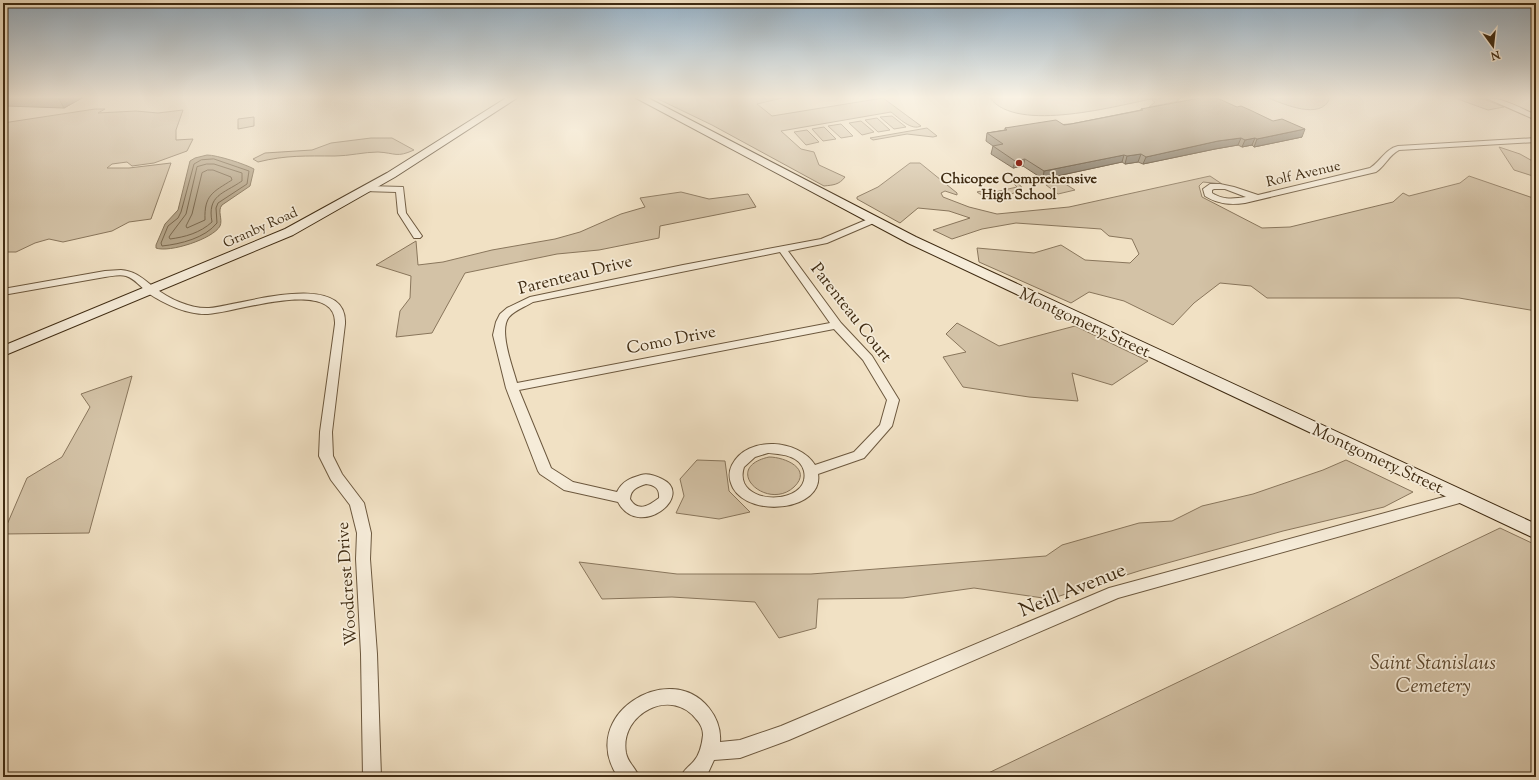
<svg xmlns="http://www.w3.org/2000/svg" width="1539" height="780" font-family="'Sorts Mill Goudy',serif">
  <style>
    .green { fill: #d3c2a6; stroke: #89765c }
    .water { fill: #b4a387; stroke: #857358 }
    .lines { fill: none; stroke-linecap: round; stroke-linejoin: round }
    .shore { stroke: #7a674c; stroke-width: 1 }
    .minor-casing { stroke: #6c583e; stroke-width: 2 }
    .secondary-casing { stroke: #3f2b12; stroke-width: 2 }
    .minor { fill: #f6ecd9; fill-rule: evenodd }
    .secondary { fill: #f6ecd9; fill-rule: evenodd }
    .wall { fill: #86775f; stroke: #3f2b12 }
    .shaded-wall { fill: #6d614e; stroke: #3f2b12 }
    .building { fill: #9c8a6f; stroke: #3f2b12 }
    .poi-dot { fill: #8f2418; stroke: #f6ecd9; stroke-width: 1.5 }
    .labels { text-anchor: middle; stroke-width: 3.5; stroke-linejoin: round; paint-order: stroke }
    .far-street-label { font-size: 14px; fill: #3f2b12; stroke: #f6ecd9 }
    .far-poi-label { font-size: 14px; font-weight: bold; fill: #3f2b12; stroke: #f6ecd9 }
    .street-label { font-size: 17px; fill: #3f2b12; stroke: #f6ecd9 }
    .near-street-label { font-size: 20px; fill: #3f2b12; stroke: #f6ecd9 }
    .near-park-label { font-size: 20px; font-style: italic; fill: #5d4930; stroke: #f6ecd9 }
  </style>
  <rect width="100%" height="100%" fill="#f1e1c4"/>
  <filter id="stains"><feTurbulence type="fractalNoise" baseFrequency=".005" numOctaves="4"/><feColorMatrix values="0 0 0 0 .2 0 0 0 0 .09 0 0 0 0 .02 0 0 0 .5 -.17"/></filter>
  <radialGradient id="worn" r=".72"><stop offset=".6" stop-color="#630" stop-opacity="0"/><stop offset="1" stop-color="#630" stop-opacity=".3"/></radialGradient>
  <path class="green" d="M 656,98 L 782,98 L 757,104 L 772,116 L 883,98 L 921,126 C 911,131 899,118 891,112 L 781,131 L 801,149 L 814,152 L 819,165 L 845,177 C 839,185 833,185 824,186 L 712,125 Z
    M 990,98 L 1156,98 C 1119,105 1017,134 990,98 Z
    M 1162,98 L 1181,98 L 1177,100 L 1179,101 L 1149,107 L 1155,102 L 1152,100 Z
    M 1268,98 L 1330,98 C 1321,121 1284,104 1268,98 Z
    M 1455,98 L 1481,98 L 1504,107 L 1488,110 Z
    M 95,109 L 105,109 L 98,113 L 136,111 L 158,113 L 183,110 L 176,130 L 176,140 L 193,139 L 187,151 L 154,163 L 132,166 L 127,162 L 112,164 L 107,168 L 129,168 L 171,163 L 151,219 L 129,222 L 112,231 L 63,242 L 49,239 L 35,243 L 16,252 L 3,252 L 3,123 Z
    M 892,116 L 906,127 L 894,129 L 880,117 Z
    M 254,117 L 254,126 L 238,129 L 238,119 Z
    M 877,118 L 890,130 L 878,132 L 865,120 Z
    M 861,121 L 874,132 L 862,135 L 849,123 Z
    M 841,124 L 853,136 L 841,138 L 828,126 Z
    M 824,127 L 836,139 L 823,141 L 812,129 Z
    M 927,128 L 937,136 L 933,137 L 907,134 L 873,140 L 870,138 Z
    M 807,130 L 819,142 L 806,145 L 794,132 Z
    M 371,138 L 392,138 L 414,150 C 396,158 396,153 378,152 C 364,152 349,156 335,156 C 306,156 286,155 258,162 L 253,159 L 265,153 L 312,150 L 331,143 Z
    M 1499,147 L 1520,154 L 1536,163 L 1536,177 L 1514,170 Z
    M 910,163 L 920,163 L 957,193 L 957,195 L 945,191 L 941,193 L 943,197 L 969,207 L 997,214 L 1069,207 L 1210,176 L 1222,184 L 1203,182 L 1199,186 L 1202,197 L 1262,228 L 1290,227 L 1393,202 L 1403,193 L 1409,196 L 1460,183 L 1469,176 L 1536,199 L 1536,311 L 1459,298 L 1267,298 L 1251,286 L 1220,283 L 1194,303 L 1173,325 L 1124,301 L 1089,292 L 1071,303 L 979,262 L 977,248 L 1034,253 L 1061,245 L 1085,260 L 1130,263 L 1139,254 L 1132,239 L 1109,236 L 1101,229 L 1016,223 L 982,229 L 952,239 L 933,230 L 970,218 L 949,211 L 918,208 L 900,223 L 857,199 L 857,197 L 878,187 Z
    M 1062,182 L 1075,190 L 1058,194 L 1046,185 Z
    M 1016,183 L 1021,186 L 1022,189 C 1011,196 988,201 977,192 L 981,191 L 986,194 L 1017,187 L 1014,184 Z
    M 681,192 L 709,199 L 748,194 L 756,207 L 660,226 L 659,238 L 599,250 L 557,254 L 465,273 L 432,333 L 396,337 L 400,311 L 410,298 L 411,276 L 376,265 L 416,241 L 418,265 L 443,262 L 492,250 L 555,239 L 580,232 L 621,214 L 645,207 L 640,198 Z
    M 957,323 L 999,346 L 1075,326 L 1148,361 L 1112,385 L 1072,373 L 1078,401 L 1029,397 L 963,387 L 943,357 L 966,352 L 946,334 Z
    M 132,376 L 89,533 L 3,534 L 27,478 L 62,457 L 90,407 L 81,394 Z
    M 769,457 C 785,457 813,469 794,487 C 767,512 720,468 769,457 Z
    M 697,460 L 725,461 L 729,491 L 750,512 L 719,519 L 676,513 L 684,496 L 680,479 Z
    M 1346,460 L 1413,492 L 1384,507 L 1283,531 L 1142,570 L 1050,599 L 974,588 L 903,598 L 818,599 L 816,628 L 779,638 L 755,602 L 672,597 L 602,599 L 579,562 L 677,574 L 811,574 L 1046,556 L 1062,545 L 1139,523 L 1172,521 L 1202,506 L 1253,494 L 1323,470 Z
    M 1500,528 L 1536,545 L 1536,777 L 980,777 Z"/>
  <path class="water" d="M 207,155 C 217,155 245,164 254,169 L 250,186 L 222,205 C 217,211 223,219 220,226 C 213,239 169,253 156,248 L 156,245 L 165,224 L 178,210 L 190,161 L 195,158 Z"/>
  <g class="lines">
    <path class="shore" d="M 214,159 L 249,171 L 247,184 L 218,203 L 216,208 L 217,223 C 205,238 181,244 162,246 L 161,243 L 168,226 L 178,218 L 181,212 L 194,164 L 201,160 Z
      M 207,164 L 214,164 L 242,173 L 242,181 C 223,194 207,195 212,222 C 200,233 185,237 170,239 L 169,237 L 171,234 L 186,214 L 197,167 Z
      M 208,170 L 213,170 L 231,177 L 232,180 C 213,192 204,195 205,220 L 187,228 L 186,226 L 192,214 L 202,173 Z"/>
    <g class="minor-casing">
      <path id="minor" d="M 1486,98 C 1504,98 1520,108 1536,115 L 1536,120 Z
        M 1536,138 L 1536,142 L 1399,150 C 1389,155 1385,166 1376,172 L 1245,203 C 1230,205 1218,204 1205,196 L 1203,189 L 1210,184 L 1220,184 L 1234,187 L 1258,195 L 1370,168 C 1381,161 1385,149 1398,146 ZM 1214,189 L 1225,189 L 1246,197 C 1233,199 1223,200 1212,193 L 1212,190 Z
        M 367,186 L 403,187 L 406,213 L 422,236 L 420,238 L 414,238 L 398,213 L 396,192 L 364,191 L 363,189 L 364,187 Z
        M 873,217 L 878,220 L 876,222 L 827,243 L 788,251 L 841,323 L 872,356 L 899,400 L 892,426 L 864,458 L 818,474 C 824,510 751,519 733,488 C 729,480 728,473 732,465 C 747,435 799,439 815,465 L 854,452 L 880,425 L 887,400 L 863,360 L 834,329 L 519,390 L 551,468 L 573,482 L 617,492 C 622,481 631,478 641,475 C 648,473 656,476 662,479 C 696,495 639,541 618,502 L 564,490 L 540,474 L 538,471 L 506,388 L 493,335 L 496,322 L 500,314 L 507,308 L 530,297 L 683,265 L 821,239 ZM 780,252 L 830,323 L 517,383 C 513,368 498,330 509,317 C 515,310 525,307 533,302 ZM 768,453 C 780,454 800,455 804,471 C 812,507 731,507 744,467 L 755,457 ZM 646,484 C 654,485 660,488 659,498 C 650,505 638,513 630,499 C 631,489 637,487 646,484 Z
        M 121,270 C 136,271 143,279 155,288 C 169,299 191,309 209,308 C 238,306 348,268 345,324 L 332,432 L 333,456 L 342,474 L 364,503 L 371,533 L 370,559 L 377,654 L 381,777 L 363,777 L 361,654 L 356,559 L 357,533 L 350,505 L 331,480 L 319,456 L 320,432 L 335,324 C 337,276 234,313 208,314 C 188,315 164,304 148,293 C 141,287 135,279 126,276 C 120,274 112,276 105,277 L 3,295 L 3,289 L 105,271 Z
        M 1462,492 L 1467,493 L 1469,497 L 1467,501 L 1118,598 L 789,740 L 740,758 L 714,760 L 708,773 L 704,777 L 681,777 C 684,769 689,767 694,761 C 700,754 702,744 703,735 C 703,729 700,723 696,719 C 672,687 619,713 626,753 C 628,763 636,768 639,777 L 618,777 C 576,715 670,658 709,708 C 717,718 721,730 720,742 L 740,740 L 781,726 L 1109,588 Z"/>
    </g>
    <g class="secondary-casing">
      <path id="secondary" d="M 506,98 L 517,98 L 395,177 L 293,235 L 3,356 L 3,346 L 285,229 L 387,173 Z
        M 636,98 L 648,98 L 916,237 L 1536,524 L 1536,539 L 908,243 Z"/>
    </g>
    <use href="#minor" class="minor"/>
    <use href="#secondary" class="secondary"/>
  </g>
  <path class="wall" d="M 3,98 L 82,98 L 64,108 L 6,106 L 3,102 Z
    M 1141,109 L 1302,137 L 1254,147 L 1252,145 L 1242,147 L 1238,145 L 1215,149 L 1143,164 L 1138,162 L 1125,164 L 1122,162 L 1043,179 L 1023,166 L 1013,168 L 991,154 L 993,146 L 986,141 L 987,133 L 1005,130 L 1005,128 L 1071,124 L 1141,110 Z"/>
  <path class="shaded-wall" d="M 60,98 L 82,98 L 64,108 L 59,99 Z
    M 1305,129 L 1302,137 L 1254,147 L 1257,139 Z
    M 1241,138 L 1238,145 L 1215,149 L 1143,164 L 1146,157 L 1218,141 Z
    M 1255,138 L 1252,145 L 1242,147 L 1245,140 Z
    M 1141,154 L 1138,162 L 1125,164 L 1127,156 Z
    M 1124,155 L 1122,162 L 1043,179 L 1044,171 Z
    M 1025,159 L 1023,166 L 1013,168 L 1015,161 Z"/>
  <path class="building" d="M 1200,98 L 1217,98 L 1237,107 L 1241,106 L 1250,110 L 1273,121 L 1282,119 L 1305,129 L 1257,139 L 1255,138 L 1245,140 L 1241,138 L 1218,141 L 1146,157 L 1141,154 L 1127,156 L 1124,155 L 1044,171 L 1025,159 L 1015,161 L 993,146 L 1003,144 L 987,133 L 1007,130 L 1005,128 L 1056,120 L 1064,125 L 1071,124 L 1143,110 L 1141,109 Z"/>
  <linearGradient id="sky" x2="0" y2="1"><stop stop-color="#93adc1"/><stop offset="0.47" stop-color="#f9f2e4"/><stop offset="1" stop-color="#f9f2e4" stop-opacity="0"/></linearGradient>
  <rect width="1539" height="207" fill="url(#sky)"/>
  <circle class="poi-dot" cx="1019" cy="163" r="4"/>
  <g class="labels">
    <g class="far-street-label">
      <text transform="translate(1303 173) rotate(-13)" y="5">Rolf Avenue</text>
      <text transform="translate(260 227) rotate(-24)" y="5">Granby Road</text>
    </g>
    <g class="far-poi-label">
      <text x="1019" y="183">Chicopee Comprehensive<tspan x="1019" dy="16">High School</tspan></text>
    </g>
    <g class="street-label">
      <text transform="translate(575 274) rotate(-14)" y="6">Parenteau Drive</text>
      <text transform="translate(852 312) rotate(52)" y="6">Parenteau Court</text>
      <text transform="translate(1085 322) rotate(25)" y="6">Montgomery Street</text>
      <text transform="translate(671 339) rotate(-11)" y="6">Como Drive</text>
      <text transform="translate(1378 458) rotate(25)" y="6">Montgomery Street</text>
      <text transform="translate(346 584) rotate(-94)" y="6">Woodcrest Drive</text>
    </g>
    <g class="near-street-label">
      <text transform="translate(1072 589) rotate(-22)" y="7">Neill Avenue</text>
    </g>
    <g class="near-park-label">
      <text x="1433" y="669">Saint Stanislaus<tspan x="1433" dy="23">Cemetery</tspan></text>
    </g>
  </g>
  <rect width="1539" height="780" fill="none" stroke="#f1e1c4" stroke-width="16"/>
  <rect x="4" y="4" width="1531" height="772" fill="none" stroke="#3f2b12" stroke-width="2"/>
  <rect x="8" y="8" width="1523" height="764" fill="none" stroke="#3f2b12"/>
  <g transform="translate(1493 46) rotate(165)" stroke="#f6ecd9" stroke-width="3" paint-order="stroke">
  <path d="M0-3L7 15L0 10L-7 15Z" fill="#3f2b12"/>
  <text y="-6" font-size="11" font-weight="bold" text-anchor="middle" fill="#3f2b12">N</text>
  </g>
  <rect width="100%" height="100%" filter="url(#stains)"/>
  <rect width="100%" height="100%" fill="url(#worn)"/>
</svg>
